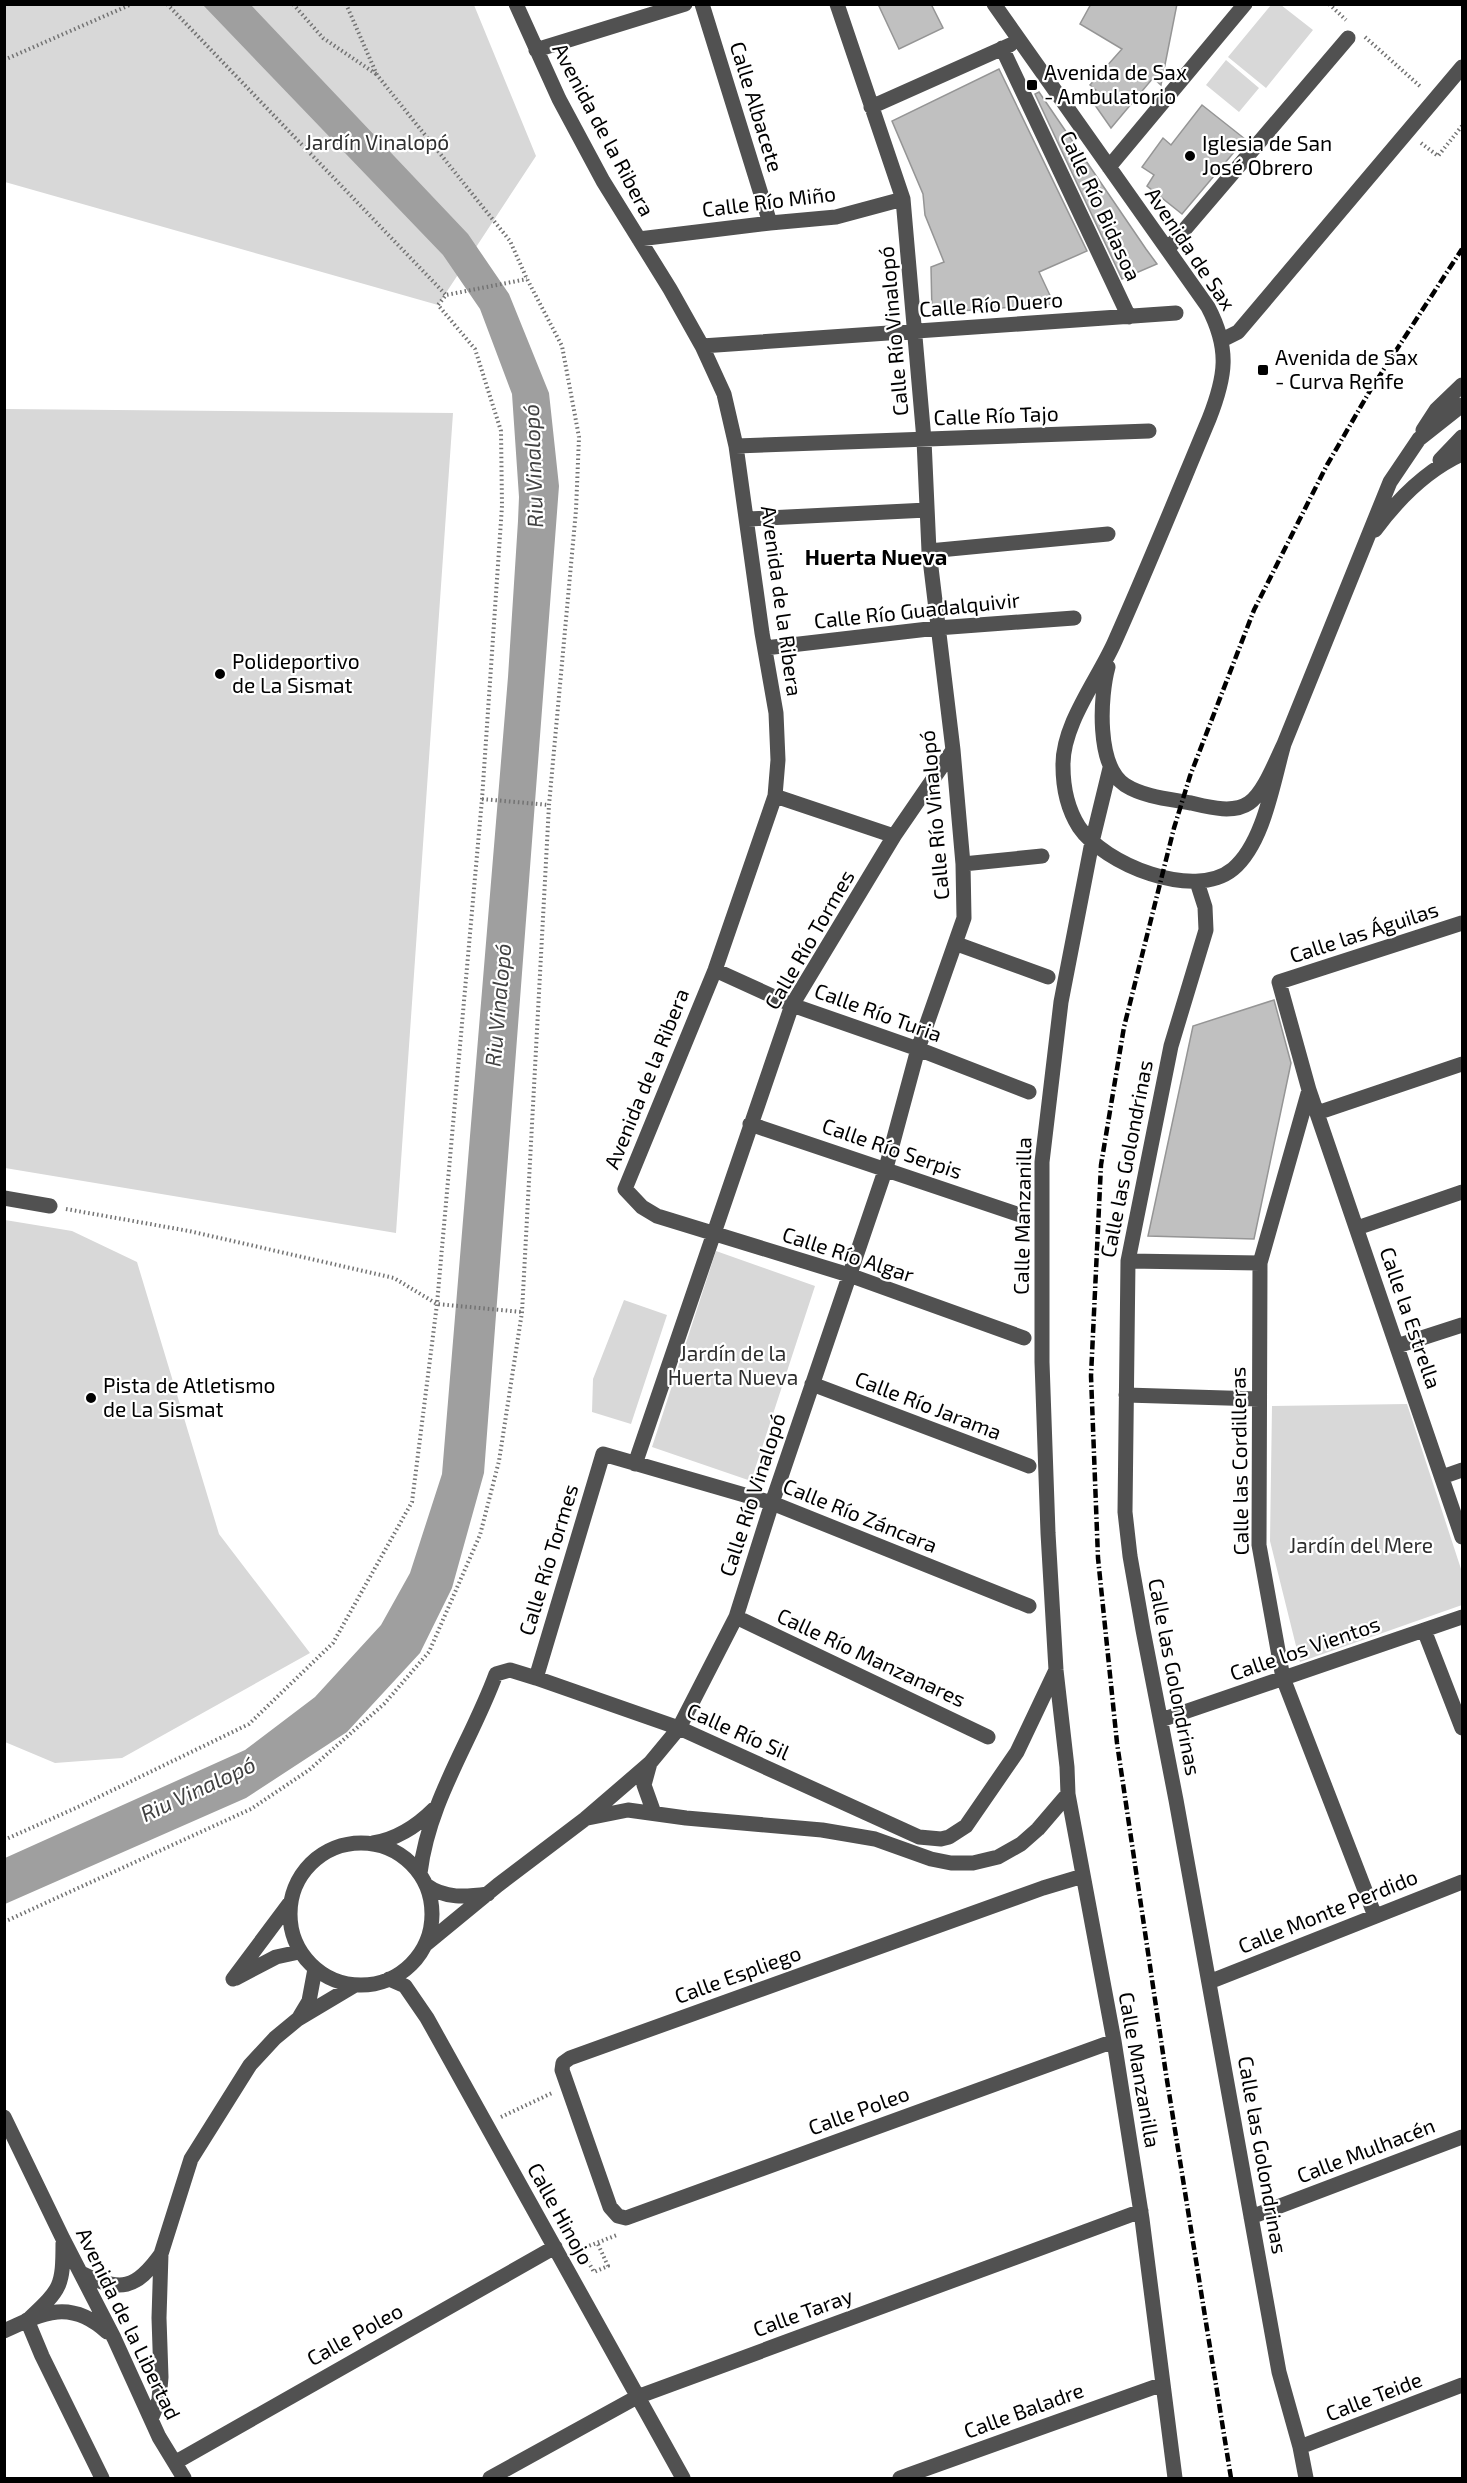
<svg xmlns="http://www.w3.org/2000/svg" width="1467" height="2483" font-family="'Exo 2',sans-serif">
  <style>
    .green { fill: #d8d8d8 }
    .water { fill: #9f9f9f }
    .building { fill: #c0c0c0; stroke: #959595; stroke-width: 1.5 }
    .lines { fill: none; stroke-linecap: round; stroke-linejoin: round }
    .path { stroke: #737373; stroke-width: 4; stroke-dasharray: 1.5 3; stroke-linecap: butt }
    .minor { stroke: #515151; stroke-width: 15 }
    .rail { stroke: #000; stroke-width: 4.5; stroke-dasharray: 9 3 1.5 3; stroke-linecap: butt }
    .poi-dot { fill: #000; stroke: #fff; stroke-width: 2 }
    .labels { text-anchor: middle; stroke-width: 4.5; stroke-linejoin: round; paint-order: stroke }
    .poi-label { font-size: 21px; fill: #000; stroke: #fff; text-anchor: start }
    .street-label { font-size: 21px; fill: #000; stroke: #fff }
    .park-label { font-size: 21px; fill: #2f2f2f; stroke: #fff }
    .water-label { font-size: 22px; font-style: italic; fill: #404040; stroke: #fff }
    .neighbourhood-label { font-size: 22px; font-weight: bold; fill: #000; stroke: #fff }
  </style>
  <rect width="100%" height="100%" fill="#fff"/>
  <path class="green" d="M 4,5 L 474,5 L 536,156 L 438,305 L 5,182 Z
    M 1271,5 L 1281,5 L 1313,30 L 1266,88 L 1228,57 Z
    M 1226,60 L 1259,88 L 1239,112 L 1206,85 Z
    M 5,409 L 453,413 L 396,1233 L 5,1168 Z
    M 5,1220 L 72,1231 L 137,1262 L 219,1534 L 310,1653 L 122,1758 L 55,1763 L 5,1742 Z
    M 716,1251 L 815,1286 L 751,1481 L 652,1447 Z
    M 624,1300 L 667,1315 L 631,1424 L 592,1412 L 593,1379 Z
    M 1407,1404 L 1462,1572 L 1462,1605 L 1300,1662 L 1270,1541 L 1272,1406 Z"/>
  <path class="water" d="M 203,5 L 251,5 L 468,234 L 509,294 L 549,393 L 559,486 L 484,1473 L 452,1588 L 420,1653 L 347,1732 L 246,1798 L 5,1904 L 5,1858 L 245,1750 L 315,1697 L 381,1625 L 410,1573 L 442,1474 L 508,677 L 518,521 L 519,497 L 512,394 L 480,309 L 443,255 Z"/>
  <path class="building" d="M 878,4 L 931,4 L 943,28 L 899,49 Z
    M 1091,4 L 1177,4 L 1161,85 L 1153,78 L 1111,128 L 1090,98 L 1096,90 L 1090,85 L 1122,49 L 1080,24 Z
    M 999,69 L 1087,251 L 1039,272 L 1054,304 L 932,313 L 931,267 L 944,262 L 925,215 L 923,194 L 892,121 Z
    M 1039,92 L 1146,249 L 1157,264 L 1122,279 L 1035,94 Z
    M 1202,105 L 1245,139 L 1182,214 L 1147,186 L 1154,175 L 1142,167 L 1163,138 L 1171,145 Z
    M 1274,1000 L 1291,1063 L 1254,1239 L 1148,1236 L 1193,1026 Z"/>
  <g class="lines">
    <path class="path" d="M 167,4 L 446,295
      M 293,4 L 323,38 L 376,74
      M 1329,4 L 1346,20
      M 1365,37 L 1422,88
      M 4,60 L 132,4
      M 1421,143 L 1438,156 L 1462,126
      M 482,799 L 549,805
      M 66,1209 L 189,1231 L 394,1278 L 437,1304 L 522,1312
      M 4,1840 L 78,1807 L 249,1724 L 333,1643 L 412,1502 L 437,1304 L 482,799 L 502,506 L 501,431 L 475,349 L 438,305 L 446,295 L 527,279
      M 4,1922 L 251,1809 L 309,1770 L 384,1704 L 429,1652 L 480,1535 L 499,1461 L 522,1312 L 549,805 L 576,510 L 579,437 L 562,346 L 527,279 L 510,241 L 377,75 L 346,4
      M 501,2117 L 552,2093
      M 581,2249 L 617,2235
      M 578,2251 L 581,2249 L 594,2272 L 608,2266 L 597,2242"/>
    <path class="minor" d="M 516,4 L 559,99 L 603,181 L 670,289 L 702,346 L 724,394 L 736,446 L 762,633 L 776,713 L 778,760 L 775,796 L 715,970 L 625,1189 L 642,1207 L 657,1216 L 849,1275 L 1024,1338
      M 702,4 L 770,223
      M 994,4 L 1208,307 C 1230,349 1226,376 1209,419 C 1178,493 1148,567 1115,641 C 1099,678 1062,724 1063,766 C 1063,787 1067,808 1079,827 C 1104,864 1194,901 1233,869 C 1264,843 1273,782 1284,744
      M 1002,48 L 1129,317
      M 536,50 L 685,4
      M 871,107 L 1010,45
      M 1109,167 L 1245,4
      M 639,239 L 770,223 L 836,217 L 903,199
      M 1168,249 L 1348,38
      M 1222,340 L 1238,332 L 1462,67
      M 702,346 L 1176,313
      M 1423,430 L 1436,410 L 1462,385
      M 736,446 L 1149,431
      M 1440,460 L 1462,437
      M 748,519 L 927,510
      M 1375,530 C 1398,499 1427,470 1462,454
      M 929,551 L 1108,534
      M 765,648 L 937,628 L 1074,618
      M 1108,667 C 1100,696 1096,766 1125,785 C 1144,797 1169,799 1191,803 C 1208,807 1233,814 1249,803 C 1264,793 1276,760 1284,744 L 1390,482 L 1419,439 L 1462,405
      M 1110,768 L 1092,842 L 1061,1002 L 1042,1162 L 1042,1362 L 1048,1533 L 1056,1670 L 1067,1767 L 1068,1794 L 1114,2041 L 1142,2219 L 1175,2478
      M 775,796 L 894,836
      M 963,864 L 1042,856
      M 1197,882 L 1205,907 L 1206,930 L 1171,1046 L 1128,1261 L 1125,1512 L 1130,1556 L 1143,1630 L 1176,1800 L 1279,2372 L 1300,2447 L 1306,2478
      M 957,944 L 1048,977
      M 715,970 L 792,1005 L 918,1049 L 1029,1092
      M 1309,1090 L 1279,982 L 1462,923
      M 1317,1113 L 1462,1064
      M 750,1124 L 1020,1215
      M 4,1198 L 50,1206
      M 1357,1228 L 1462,1192
      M 1128,1261 L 1260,1263
      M 1397,1346 L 1462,1325
      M 812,1384 L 1029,1466
      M 1126,1395 L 1259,1399
      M 635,1464 L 792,1005 L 894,836 L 953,750
      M 1442,1477 L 1462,1470
      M 736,1617 L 988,1737
      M 1424,1630 L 1462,1728
      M 536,1678 L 603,1454 L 772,1503 L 1029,1606
      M 1161,1720 L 1462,1617
      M 650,1763 L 644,1785 L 654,1813
      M 588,1818 L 628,1810 L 686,1818 L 822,1830 L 875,1839 L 931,1859 L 951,1863 L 973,1863 L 998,1857 L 1021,1844 L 1038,1829 L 1068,1794
      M290 1914a71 71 0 1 1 142 0a71 71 0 1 1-142 0Z
      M 373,1843 C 397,1839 417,1826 434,1809
      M 420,1873 C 429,1800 471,1742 496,1674 L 510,1670 L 536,1678 L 679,1728 L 919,1837 L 941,1839 L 949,1837 L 966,1826 L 1017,1752 L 1056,1670
      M 1083,1876 L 1043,1888 L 570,2058 L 563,2063 L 562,2070 L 610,2207 L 618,2216 L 626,2218 L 1114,2041
      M 426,1885 C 445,1899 466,1897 488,1894
      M 1375,1916 L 1283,1678 L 1259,1545 L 1260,1263 L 1309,1090 L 1462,1537
      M 425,1945 L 498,1885 L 585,1819 L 650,1763 L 679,1728 L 736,1617 L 772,1503 L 886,1168 L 918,1049 L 964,918 L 963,864 L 953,750 L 929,551 L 924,440 L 903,199 L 837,4
      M 236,1978 L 276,1957 L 299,1952
      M 233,1979 L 289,1904
      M 389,1979 L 405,1986 L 427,2018 L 683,2478
      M 1209,1982 L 1462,1882
      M 300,2016 L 309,2001 L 315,1969
      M 4,2117 L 63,2239 L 114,2338 L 159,2437 L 184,2478
      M 1251,2217 L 1462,2137
      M 81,2273 C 121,2293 136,2289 161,2254
      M 30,2318 C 61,2289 63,2286 63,2243
      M 27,2320 L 42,2356 L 102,2478
      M 4,2331 C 44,2312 71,2299 107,2332
      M 151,2419 L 159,2400 L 161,2377 L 159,2318 L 161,2254 L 191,2159 L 250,2065 L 275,2038 L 298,2019 L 355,1985
      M 1300,2447 L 1462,2385
      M 176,2462 L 555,2247
      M 490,2478 L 637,2397 L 1141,2211
      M 900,2478 L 1163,2384"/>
    <path class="rail" d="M 1231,2478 L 1166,2074 L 1117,1743 L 1098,1558 L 1091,1376 L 1101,1165 L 1124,1027 L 1174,828 L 1190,776 L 1254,610 L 1327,465 L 1371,389 L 1462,249"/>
  </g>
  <g class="poi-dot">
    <rect x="1026" y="79" width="12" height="12" rx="3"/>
    <circle cx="1190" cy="156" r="6"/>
    <rect x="1257" y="364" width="12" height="12" rx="3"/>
    <circle cx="220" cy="674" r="6"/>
    <circle cx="91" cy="1398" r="6"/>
  </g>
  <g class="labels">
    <g class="poi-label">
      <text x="1044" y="80">Avenida de Sax<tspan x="1044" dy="24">- Ambulatorio</tspan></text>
      <text x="1202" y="151">Iglesia de San<tspan x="1202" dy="24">José Obrero</tspan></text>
      <text x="1275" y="365">Avenida de Sax<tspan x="1275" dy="24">- Curva Renfe</tspan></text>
      <text x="232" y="669">Polideportivo<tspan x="232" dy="24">de La Sismat</tspan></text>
      <text x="103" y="1393">Pista de Atletismo<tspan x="103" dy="24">de La Sismat</tspan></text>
    </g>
    <g class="street-label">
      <text transform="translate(756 107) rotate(73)" y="7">Calle Albacete</text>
      <text transform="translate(603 130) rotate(62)" y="7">Avenida de la Ribera</text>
      <text transform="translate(769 202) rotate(-7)" y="7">Calle Río Miño</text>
      <text transform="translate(1100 206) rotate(65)" y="7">Calle Río Bidasoa</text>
      <text transform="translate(1190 249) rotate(56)" y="7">Avenida de Sax</text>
      <text transform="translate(991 305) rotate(-4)" y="7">Calle Río Duero</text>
      <text transform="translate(894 331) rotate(-95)" y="7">Calle Río Vinalopó</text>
      <text transform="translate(996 416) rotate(-2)" y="7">Calle Río Tajo</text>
      <text transform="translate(781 601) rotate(82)" y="7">Avenida de la Ribera</text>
      <text transform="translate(917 611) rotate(-6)" y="7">Calle Río Guadalquivir</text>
      <text transform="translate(935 815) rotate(-95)" y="7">Calle Río Vinalopó</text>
      <text transform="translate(1364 933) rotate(-18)" y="7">Calle las Águilas</text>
      <text transform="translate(810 940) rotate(-60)" y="7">Calle Río Tormes</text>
      <text transform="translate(878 1013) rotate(20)" y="7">Calle Río Turia</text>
      <text transform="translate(647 1079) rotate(-68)" y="7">Avenida de la Ribera</text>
      <text transform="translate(892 1149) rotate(19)" y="7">Calle Río Serpis</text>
      <text transform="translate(1127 1159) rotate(-79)" y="7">Calle las Golondrinas</text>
      <text transform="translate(1023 1216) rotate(-89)" y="7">Calle Manzanilla</text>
      <text transform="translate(848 1255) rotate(18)" y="7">Calle Río Algar</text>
      <text transform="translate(1410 1318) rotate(71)" y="7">Calle la Estrella</text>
      <text transform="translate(928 1406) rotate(21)" y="7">Calle Río Jarama</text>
      <text transform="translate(1240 1461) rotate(-91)" y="7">Calle las Cordilleras</text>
      <text transform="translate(753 1495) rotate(-72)" y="7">Calle Río Vinalopó</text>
      <text transform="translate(860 1516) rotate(22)" y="7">Calle Río Záncara</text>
      <text transform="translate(549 1560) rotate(-73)" y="7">Calle Río Tormes</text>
      <text transform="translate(1305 1649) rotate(-19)" y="7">Calle los Vientos</text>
      <text transform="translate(871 1658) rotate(25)" y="7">Calle Río Manzanares</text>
      <text transform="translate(1174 1677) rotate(79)" y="7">Calle las Golondrinas</text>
      <text transform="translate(738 1732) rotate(24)" y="7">Calle Río Sil</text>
      <text transform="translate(1328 1912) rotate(-22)" y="7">Calle Monte Perdido</text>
      <text transform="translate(738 1975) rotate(-20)" y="7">Calle Espliego</text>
      <text transform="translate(1139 2070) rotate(80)" y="7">Calle Manzanilla</text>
      <text transform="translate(859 2111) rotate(-20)" y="7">Calle Poleo</text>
      <text transform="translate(1366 2151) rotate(-21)" y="7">Calle Mulhacén</text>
      <text transform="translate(1262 2155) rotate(80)" y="7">Calle las Golondrinas</text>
      <text transform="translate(560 2214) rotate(61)" y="7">Calle Hinojo</text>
      <text transform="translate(803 2313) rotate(-20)" y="7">Calle Taray</text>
      <text transform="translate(128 2324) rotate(64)" y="7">Avenida de la Libertad</text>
      <text transform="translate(355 2335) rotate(-29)" y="7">Calle Poleo</text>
      <text transform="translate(1374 2397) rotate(-21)" y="7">Calle Teide</text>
      <text transform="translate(1024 2411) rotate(-20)" y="7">Calle Baladre</text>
    </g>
    <g class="park-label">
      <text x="377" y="150">Jardín Vinalopó</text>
      <text x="733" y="1361">Jardín de la<tspan x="733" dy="24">Huerta Nueva</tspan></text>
      <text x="1361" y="1553">Jardín del Mere</text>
    </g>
    <g class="water-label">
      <text transform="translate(533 466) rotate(-92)" y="8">Riu Vinalopó</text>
      <text transform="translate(498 1005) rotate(-85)" y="8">Riu Vinalopó</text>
      <text transform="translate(198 1789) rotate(-25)" y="8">Riu Vinalopó</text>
    </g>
    <g class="neighbourhood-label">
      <text x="876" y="565">Huerta Nueva</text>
    </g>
  </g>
  <rect width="1467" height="2483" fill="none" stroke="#000000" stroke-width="12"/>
</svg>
